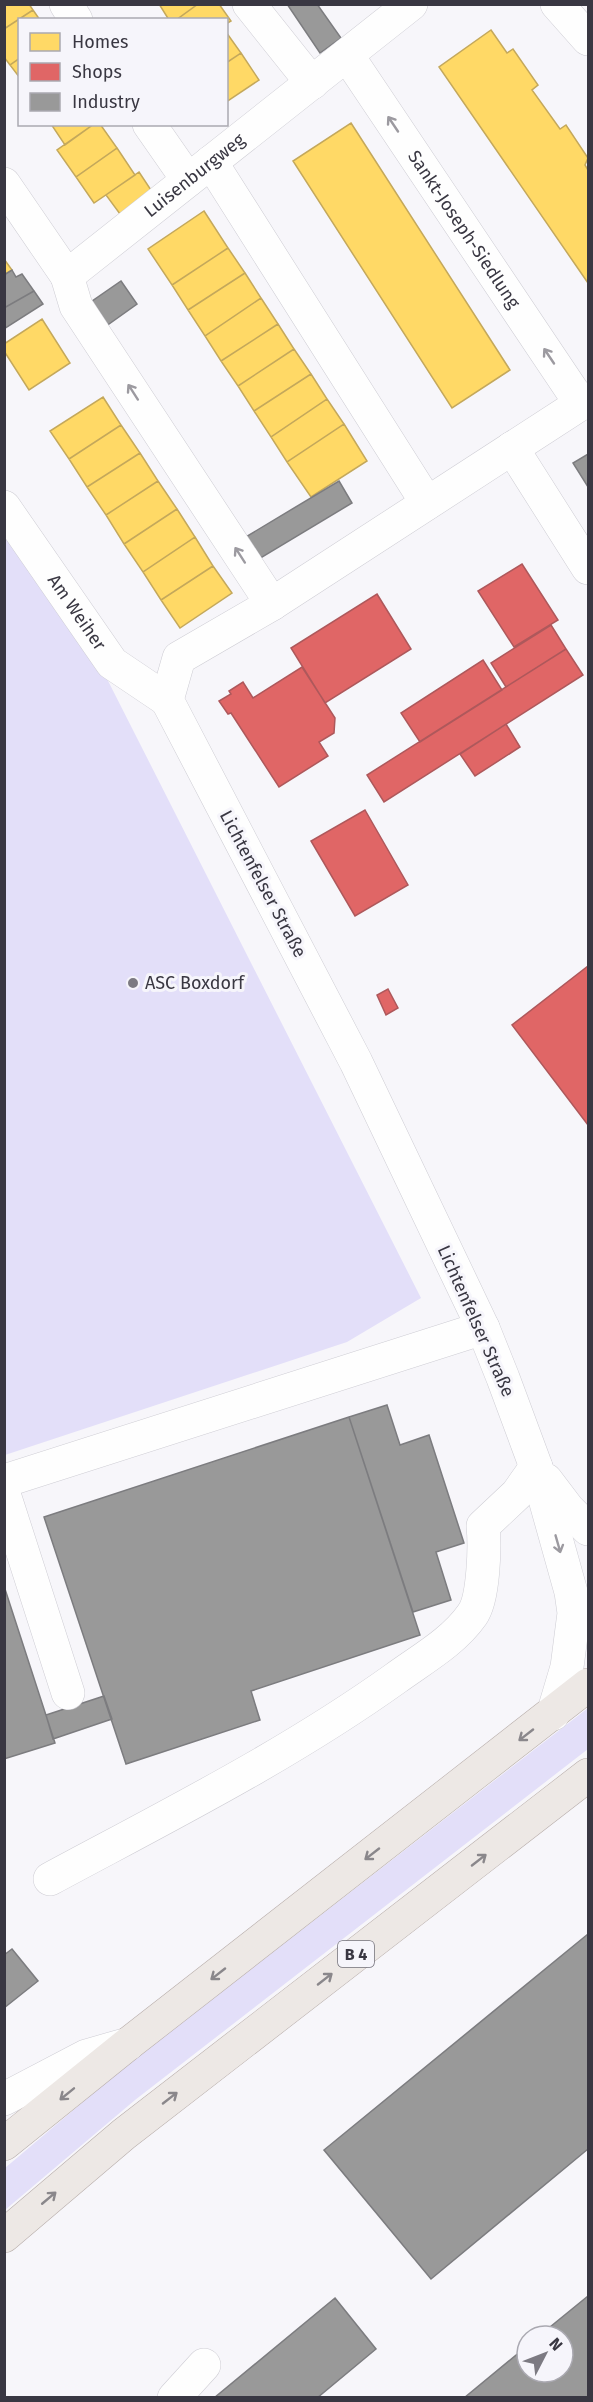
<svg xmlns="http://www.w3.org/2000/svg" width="593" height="2402" font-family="'Fira Sans',sans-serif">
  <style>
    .green { fill: #e3dff9 }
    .homes { fill: #ffd966; stroke: #c4a85b; stroke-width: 1.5 }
    .shops { fill: #e06666; stroke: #ae585b; stroke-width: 1.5 }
    .industry { fill: #999; stroke: #7c7c7f; stroke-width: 1.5 }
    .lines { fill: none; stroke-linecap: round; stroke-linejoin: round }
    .minor-casing { stroke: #cecdd4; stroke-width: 34 }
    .major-casing { stroke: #b8aeab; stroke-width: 34 }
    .minor { stroke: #fefefe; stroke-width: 33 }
    .major { stroke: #ede8e5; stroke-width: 33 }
    .oneway { stroke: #9c9aa0 }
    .oneway2 { stroke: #8a878b }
    .poi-dot { fill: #7c7a82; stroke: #f6f5fb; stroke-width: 2 }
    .labels { text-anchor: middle; stroke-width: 6; stroke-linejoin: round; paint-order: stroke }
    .shield { fill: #f6f5fb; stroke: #72707a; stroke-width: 1.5 }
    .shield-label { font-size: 16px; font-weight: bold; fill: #393742 }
    .street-label { font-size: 18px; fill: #393742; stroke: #f6f5fb }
    .poi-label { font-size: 18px; fill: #393742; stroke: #f6f5fb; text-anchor: start }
  </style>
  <rect width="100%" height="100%" fill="#f7f6fa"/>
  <path class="green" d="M 5,524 L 101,667 L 421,1298 L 347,1342 L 5,1455 Z
    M 588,1708 L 588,1749 L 135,2100 L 5,2210 L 5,2168 L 116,2074 Z"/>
  <path class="homes" d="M 4,4 L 29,4 L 33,10 L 4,29 Z
    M 159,4 L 198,4 L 176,20 L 169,20 Z
    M 198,4 L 219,4 L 231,21 L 226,24 L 226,20 L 176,20 Z
    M 33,10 L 40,20 L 20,20 L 20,58 L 10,65 L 4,57 L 4,29 Z
    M 491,30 L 507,53 L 513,49 L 538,85 L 532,90 L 560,129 L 566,125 L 588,158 L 585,165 L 588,170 L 588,283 L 439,67 Z
    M 226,32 L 241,53 L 226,63 Z
    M 241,53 L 259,80 L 226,102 L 226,63 Z
    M 20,58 L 20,78 L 10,65 Z
    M 351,123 L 510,370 L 452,408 L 293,161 Z
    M 51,124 L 94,124 L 65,145 Z
    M 94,124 L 100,124 L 117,148 L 76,177 L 57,150 Z
    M 117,148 L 135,175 L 94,203 L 76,177 Z
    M 139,172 L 151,190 L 120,214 L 106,195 Z
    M 204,211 L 228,248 L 172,285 L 148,249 Z
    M 228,248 L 245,273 L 188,310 L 172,285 Z
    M 4,259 L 12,270 L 4,275 Z
    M 245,273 L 261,298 L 205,336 L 188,310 Z
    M 261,298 L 278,324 L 221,361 L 205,336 Z
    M 42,319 L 70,363 L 29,390 L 4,351 L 4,344 Z
    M 278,324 L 294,349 L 238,386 L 221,361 Z
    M 294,349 L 311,374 L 254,411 L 238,386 Z
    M 311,374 L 327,399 L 271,437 L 254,411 Z
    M 103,397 L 121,425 L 69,459 L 50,431 Z
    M 327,399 L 344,424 L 287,462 L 271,437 Z
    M 344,424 L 367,461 L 311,497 L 287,462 Z
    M 121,425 L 140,453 L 87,487 L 69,459 Z
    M 140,453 L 158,481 L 106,515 L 87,487 Z
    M 158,481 L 177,509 L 124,544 L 106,515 Z
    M 177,509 L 195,537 L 143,572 L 124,544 Z
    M 195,537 L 213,566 L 161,600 L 143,572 Z
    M 213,566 L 232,593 L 180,628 L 161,600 Z"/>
  <path class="shops" d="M 522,564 L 558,620 L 514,647 L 478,591 Z
    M 377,594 L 411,649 L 325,703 L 291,648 Z
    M 551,625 L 566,649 L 506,687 L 491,663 Z
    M 566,649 L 583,675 L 384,802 L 367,775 Z
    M 483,660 L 502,690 L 420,742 L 401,713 Z
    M 302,667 L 335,718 L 334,733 L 319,742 L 328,756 L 279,787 L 231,713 L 228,714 L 219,701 L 231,694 L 229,691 L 243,682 L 253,698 Z
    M 506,724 L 520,747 L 475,776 L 460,754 Z
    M 365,810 L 408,885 L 355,916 L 311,841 Z
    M 588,966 L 588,1125 L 512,1025 Z
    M 388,989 L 398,1008 L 386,1015 L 377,995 Z"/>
  <path class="industry" d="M 287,4 L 317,4 L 341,38 L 320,53 Z
    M 12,270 L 16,277 L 22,274 L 34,291 L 4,308 L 4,275 Z
    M 121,281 L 137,304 L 102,329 L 85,306 Z
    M 34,291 L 43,304 L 4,329 L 4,308 Z
    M 588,454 L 588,487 L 573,463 Z
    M 339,481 L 352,503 L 252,563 L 239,541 Z
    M 387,1405 L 400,1445 L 429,1435 L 464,1543 L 436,1552 L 451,1600 L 413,1612 L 349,1417 Z
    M 349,1417 L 420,1635 L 251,1691 L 260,1720 L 126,1764 L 44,1517 Z
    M 4,1586 L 55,1743 L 4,1759 Z
    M 104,1696 L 112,1719 L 53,1739 L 46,1715 Z
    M 588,1934 L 588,2149 L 431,2279 L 324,2150 Z
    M 12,1949 L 38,1981 L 4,2008 L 4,1955 Z
    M 588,2296 L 588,2398 L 464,2398 L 527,2346 L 527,2372 L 563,2372 L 563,2336 L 539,2336 Z
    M 335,2298 L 376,2349 L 317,2398 L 214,2398 Z"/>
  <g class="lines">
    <g class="minor-casing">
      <g id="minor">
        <path d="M 66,4 L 76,20"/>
        <path d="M 249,4 L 312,83"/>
        <path d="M 557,4 L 588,39"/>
        <path id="s1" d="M 347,55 L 581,404"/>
        <path d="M 149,124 L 188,180"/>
        <path d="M 211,162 L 427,503"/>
        <path id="s2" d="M 4,184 L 67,276 L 411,4"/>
        <path d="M 67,276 L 76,306 L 272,604"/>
        <path d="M 512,448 L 588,568"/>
        <path id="s3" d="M 4,507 L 112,663 L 167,700"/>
        <path d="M 546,1480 L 568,1509 L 588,1529"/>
        <path d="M 4,1481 L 483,1328"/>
        <path d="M 4,1494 L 68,1693"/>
        <path d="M 553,1714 L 567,1667 L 574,1613 L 571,1592 L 536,1467 L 503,1378 L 483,1328 L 356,1062 L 167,700 L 179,658 L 272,604 L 588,399"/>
        <path d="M 50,1879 C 167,1816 287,1756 396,1678 C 422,1659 453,1642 472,1615 C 484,1599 485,1545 483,1526 L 517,1494 L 536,1467"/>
        <path d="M 4,2099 L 86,2056 L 128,2044"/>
        <path d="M 174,2398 L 204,2365"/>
      </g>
    </g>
    <g class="major-casing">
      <path id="major" d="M 4,2144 L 128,2044 L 588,1685
        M 4,2236 L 124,2134 L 588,1775"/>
    </g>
    <use href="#minor" class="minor"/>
    <use href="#major" class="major"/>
  </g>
  <defs><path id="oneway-shaft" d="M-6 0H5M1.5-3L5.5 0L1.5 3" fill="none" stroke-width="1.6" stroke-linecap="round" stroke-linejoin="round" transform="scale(1.5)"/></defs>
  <g class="oneway">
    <use href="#oneway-shaft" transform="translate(393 124) rotate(-124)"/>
    <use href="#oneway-shaft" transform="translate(549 356) rotate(-124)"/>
    <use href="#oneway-shaft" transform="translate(133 392) rotate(-123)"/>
    <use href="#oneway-shaft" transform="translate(240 555) rotate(-123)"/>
    <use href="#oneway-shaft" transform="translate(558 1544) rotate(74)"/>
  </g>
  <g class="oneway2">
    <use href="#oneway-shaft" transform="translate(526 1735) rotate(142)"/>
    <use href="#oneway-shaft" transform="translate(372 1854) rotate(142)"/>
    <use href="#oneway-shaft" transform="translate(479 1860) rotate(-38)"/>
    <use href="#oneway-shaft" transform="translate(218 1974) rotate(142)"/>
    <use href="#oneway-shaft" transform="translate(325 1979) rotate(-38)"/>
    <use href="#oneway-shaft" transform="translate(67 2094) rotate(141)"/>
    <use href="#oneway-shaft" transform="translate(170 2098) rotate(-38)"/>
    <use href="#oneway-shaft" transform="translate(49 2198) rotate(-40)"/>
  </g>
  <circle class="poi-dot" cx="133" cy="983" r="6"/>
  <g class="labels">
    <rect class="shield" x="338" y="1941" width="36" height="26" rx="4.5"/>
    <g class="shield-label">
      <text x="356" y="1960">B 4</text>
    </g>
    <g class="street-label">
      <text dy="6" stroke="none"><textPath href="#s2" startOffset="274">Luisenburgweg</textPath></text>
      <text dy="6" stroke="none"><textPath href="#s1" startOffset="210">Sankt-Joseph-Siedlung</textPath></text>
      <text dy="6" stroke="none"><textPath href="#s3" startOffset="128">Am Weiher</textPath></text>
      <text transform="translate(263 884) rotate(62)" y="6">Lichtenfelser Straße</text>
      <text transform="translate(476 1321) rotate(66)" y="6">Lichtenfelser Straße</text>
    </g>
    <g class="poi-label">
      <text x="145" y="989">ASC Boxdorf</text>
    </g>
  </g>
  <rect width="593" height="2402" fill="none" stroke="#393742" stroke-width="12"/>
  <rect x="18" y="18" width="210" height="108" fill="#f6f5fb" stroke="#aaa9b1" stroke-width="1.5"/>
  <rect x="30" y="33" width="30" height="18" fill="#ffd966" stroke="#aaa9b1" stroke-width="1.5"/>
  <text x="72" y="48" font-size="18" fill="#393742">Homes</text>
  <rect x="30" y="63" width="30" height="18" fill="#e06666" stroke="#aaa9b1" stroke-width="1.5"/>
  <text x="72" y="78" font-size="18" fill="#393742">Shops</text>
  <rect x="30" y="93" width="30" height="18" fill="#999999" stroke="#aaa9b1" stroke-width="1.5"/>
  <text x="72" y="108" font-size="18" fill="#393742">Industry</text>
  <g transform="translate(545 2354) rotate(48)"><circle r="28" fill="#f6f5fb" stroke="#aaa9b1" stroke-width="1.5"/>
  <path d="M0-4.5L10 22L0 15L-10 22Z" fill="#7c7a82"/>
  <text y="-9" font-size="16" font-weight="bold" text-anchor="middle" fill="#393742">N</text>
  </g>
</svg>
